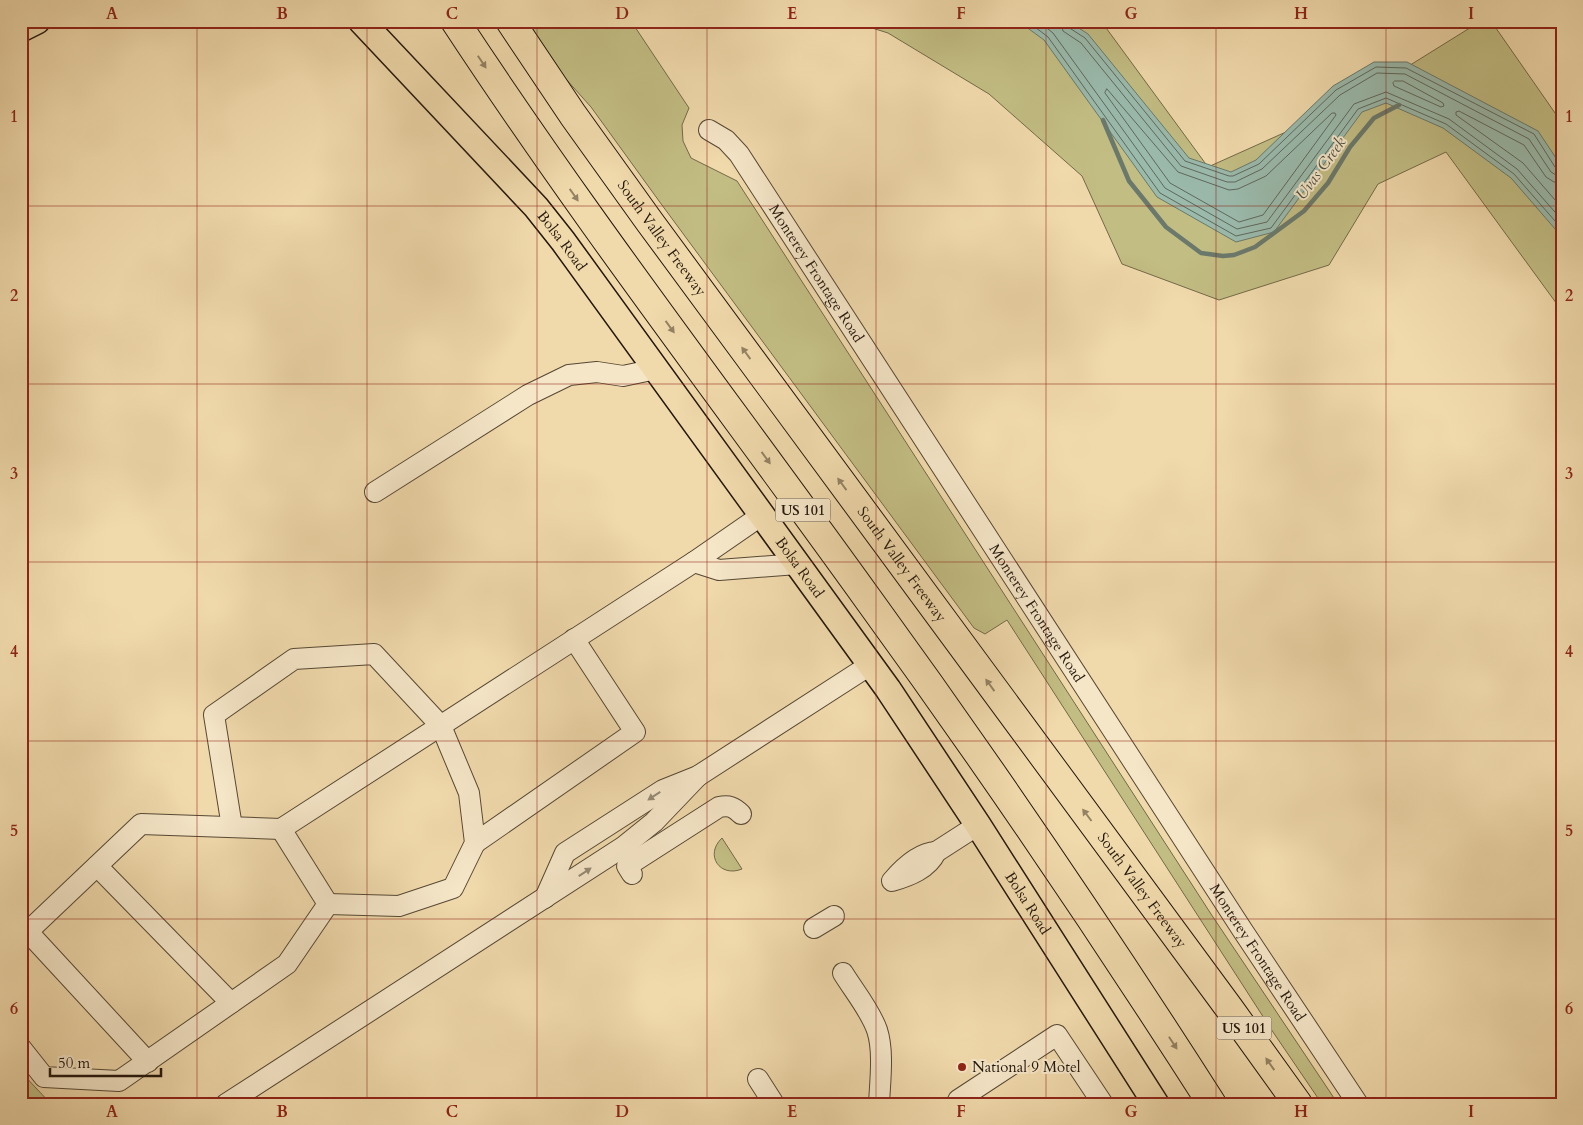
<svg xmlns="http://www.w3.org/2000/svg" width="1583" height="1125" font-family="Cardo,serif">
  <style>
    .green { fill: #c2bd83; stroke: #726a48 }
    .water { fill: #9abaac; stroke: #6a796c }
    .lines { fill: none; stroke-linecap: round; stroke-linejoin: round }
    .shore { stroke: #5e685c; stroke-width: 1 }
    .stream { stroke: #6a796c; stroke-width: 4.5 }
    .minor-casing { stroke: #564834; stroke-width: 22 }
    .major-casing { stroke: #23170d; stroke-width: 28 }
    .highway-casing { stroke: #23170d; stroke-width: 30 }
    .minor { stroke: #f5e6c8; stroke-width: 20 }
    .major { stroke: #f0d9ab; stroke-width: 25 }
    .highway { stroke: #f0d9ab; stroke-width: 28 }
    .oneway { fill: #948264 }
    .oneway2 { fill: #968974 }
    .grid { fill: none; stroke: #8f2418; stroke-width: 1; stroke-opacity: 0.55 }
    .poi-dot { fill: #8f2418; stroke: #f5e6c8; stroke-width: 2 }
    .labels { text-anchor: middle; stroke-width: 4; stroke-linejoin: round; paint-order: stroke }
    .shield { fill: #f5e6c8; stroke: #625545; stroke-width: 1 }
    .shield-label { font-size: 14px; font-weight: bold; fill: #23170d }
    .street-label { font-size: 15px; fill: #23170d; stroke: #f5e6c8 }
    .poi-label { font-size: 15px; fill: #23170d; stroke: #f5e6c8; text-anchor: start }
    .water-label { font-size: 16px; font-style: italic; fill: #4d5045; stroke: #f5e6c8 }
    .neatline { fill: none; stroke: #8f2418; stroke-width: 2 }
    .grid-label { font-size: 16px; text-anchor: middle; font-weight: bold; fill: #8f2418 }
  </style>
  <rect width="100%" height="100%" fill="#f0d9ab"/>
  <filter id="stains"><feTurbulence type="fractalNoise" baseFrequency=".004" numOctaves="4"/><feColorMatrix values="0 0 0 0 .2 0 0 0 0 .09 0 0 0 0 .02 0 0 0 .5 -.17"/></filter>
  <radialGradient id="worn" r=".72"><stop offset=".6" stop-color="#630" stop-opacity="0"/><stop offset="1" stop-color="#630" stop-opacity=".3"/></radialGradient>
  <path class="green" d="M 521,21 L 631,21 L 689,108 L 682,125 L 683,141 L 691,158 L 737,181 L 1211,914 L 1338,1104 L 1322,1104 L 1273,1032 L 1007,620 L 985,634 L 974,628 L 659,201 L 591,107 L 556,68 Z
    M 850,21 L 1101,21 L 1208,167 L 1346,105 L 1481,21 L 1491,21 L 1562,123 L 1562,311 L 1446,152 L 1378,184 L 1329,265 L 1219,300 L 1122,264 L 1082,176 L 989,94 L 888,33 Z
    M 722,838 L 742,869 C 720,878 704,855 722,838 Z
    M 21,1072 L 51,1104 L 21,1104 Z"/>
  <path class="water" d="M 1018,21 L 1068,21 L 1088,34 L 1189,158 L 1231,172 L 1256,160 L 1333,86 L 1374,62 L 1407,62 L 1538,131 L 1562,167 L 1562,237 L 1511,178 L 1443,128 L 1386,103 L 1362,112 L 1274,232 L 1236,242 L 1157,197 L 1044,40 Z"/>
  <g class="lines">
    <path class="shore" d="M 1027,21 L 1048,37 L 1160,193 L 1236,236 L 1271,228 L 1358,109 L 1386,98 L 1446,124 L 1514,174 L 1562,229
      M 1038,21 L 1053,33 L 1165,188 L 1237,229 L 1267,222 L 1354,104 L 1386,92 L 1449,119 L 1517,169 L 1562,220
      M 1060,21 L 1063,31 L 1081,43 L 1181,166 L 1227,182 L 1235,182 L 1262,169 L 1340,95 L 1377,73 L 1405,74 L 1529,139 L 1551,172 L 1556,175 L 1562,176
      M 1066,21 L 1068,27 L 1085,38 L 1185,161 L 1229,176 L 1233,176 L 1259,164 L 1336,90 L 1376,67 L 1406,68 L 1534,134 L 1555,167 L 1562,169
      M 1395,81 L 1403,81 L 1443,103 L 1444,106 L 1441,107 L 1394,86 L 1393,83 Z
      M 1107,89 L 1178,172 L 1229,190 L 1238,189 L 1266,176 L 1332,113 L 1335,113 L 1336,115 L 1263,215 L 1239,222 L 1170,183 L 1105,93 Z
      M 1562,183 L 1554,182 L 1546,177 L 1524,145 L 1459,111 L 1456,112 L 1456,115 L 1523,163 L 1562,208"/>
    <path class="stream" d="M 1103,120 L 1129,181 L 1166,227 L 1201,253 L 1223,256 L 1234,255 L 1255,247 L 1304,211 L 1328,183 L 1350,147 L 1374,118 L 1399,105"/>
    <g class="minor-casing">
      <g id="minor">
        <path id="s1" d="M 709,130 L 726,140 L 739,154 L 1243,931 L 1358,1104"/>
        <path d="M 375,492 L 528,395 L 569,375 L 597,372 L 623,376 L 656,369"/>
        <path d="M 694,562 L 719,570 L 797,564"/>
        <path d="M 232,827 L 214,715 L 294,659 L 374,654 L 441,726 L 469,793 L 475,843 L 453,888 L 399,906 L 328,904"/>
        <path d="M 475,843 L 635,732 L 574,639"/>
        <path d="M 936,852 C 928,869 909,876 892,881 C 903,868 918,853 936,852 Z"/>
        <path d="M 936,852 L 978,825"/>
        <path d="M 97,866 L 231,1003"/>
        <path d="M 632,874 L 627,866 L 719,807 C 729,805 734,807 741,814"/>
        <path d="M 545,898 L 565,853 L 663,790 L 698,776 L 870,665"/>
        <path d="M 814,928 L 834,916"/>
        <path d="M 28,932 L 148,1062"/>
        <path d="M 21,938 L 141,824 L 281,829 L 694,562 L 762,515"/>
        <path d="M 843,973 C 854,991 870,1010 877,1030 C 884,1051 880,1082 879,1104"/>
        <path d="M 21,1048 L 44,1077 L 119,1081 L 287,964 L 328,904 L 281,829"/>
        <path d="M 758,1079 L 774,1104"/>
        <path d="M 226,1104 L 623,847 L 654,822 L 698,776"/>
        <path d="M 960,1104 L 958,1100 L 1057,1035 L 1103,1104"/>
      </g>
    </g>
    <g class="major-casing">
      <g id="major">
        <path id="s2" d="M 361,21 L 536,207 L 563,241 L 888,689 L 978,825 L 1156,1104"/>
        <path d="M 21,29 L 37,21"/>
      </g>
    </g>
    <g class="highway-casing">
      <g id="highway">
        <path d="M 455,21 C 585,219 730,407 868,599 C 988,764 1102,932 1212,1104"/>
        <path id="s3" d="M 510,21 L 573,115 L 649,221 L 1229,1008 L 1298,1104"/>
      </g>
    </g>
    <use href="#minor" class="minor"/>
    <use href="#major" class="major"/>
    <use href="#highway" class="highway"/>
  </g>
  <defs><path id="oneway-solid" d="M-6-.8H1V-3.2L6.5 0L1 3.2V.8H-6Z" transform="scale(1.25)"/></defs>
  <g class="oneway">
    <use href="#oneway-solid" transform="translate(482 62) rotate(56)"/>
    <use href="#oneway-solid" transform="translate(574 195) rotate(55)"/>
    <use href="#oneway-solid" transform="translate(670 327) rotate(54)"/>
    <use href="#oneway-solid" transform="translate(746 353) rotate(-126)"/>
    <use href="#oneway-solid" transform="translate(766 458) rotate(54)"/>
    <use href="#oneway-solid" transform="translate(842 484) rotate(-126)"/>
    <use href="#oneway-solid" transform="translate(990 685) rotate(-126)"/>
    <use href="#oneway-solid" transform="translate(1087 815) rotate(-127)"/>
    <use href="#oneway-solid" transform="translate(1173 1043) rotate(57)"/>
    <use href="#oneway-solid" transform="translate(1270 1064) rotate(-125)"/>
  </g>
  <g class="oneway2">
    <use href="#oneway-solid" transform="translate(654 796) rotate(147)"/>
    <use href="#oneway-solid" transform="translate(585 872) rotate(-33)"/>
  </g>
  <path class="grid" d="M 197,21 L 197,1104M 367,21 L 367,1104M 537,21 L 537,1104M 707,21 L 707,1104M 876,21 L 876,1104M 1046,21 L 1046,1104M 1216,21 L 1216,1104M 1386,21 L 1386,1104M 21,206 L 1562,206M 21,384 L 1562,384M 21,562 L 1562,562M 21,741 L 1562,741M 21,919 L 1562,919"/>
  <circle class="poi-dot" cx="962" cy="1067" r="5"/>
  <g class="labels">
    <g class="shield">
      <rect x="775.5" y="498.5" width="55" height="23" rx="4"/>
      <rect x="1216.5" y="1016.5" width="55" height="23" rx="4"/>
    </g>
    <g class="shield-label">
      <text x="803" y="515">US 101</text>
      <text x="1244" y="1033">US 101</text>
    </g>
    <g class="street-label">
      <text dy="5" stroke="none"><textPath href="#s3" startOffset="265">South Valley Freeway</textPath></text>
      <text dy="5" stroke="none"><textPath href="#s2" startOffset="298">Bolsa Road</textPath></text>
      <text dy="5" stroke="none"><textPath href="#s1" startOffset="181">Monterey Frontage Road</textPath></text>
      <text dy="5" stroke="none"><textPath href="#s3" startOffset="670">South Valley Freeway</textPath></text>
      <text dy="5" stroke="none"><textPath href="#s2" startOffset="702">Bolsa Road</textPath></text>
      <text dy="5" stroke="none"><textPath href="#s1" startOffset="586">Monterey Frontage Road</textPath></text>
      <text dy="5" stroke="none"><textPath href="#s3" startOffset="1075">South Valley Freeway</textPath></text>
      <text dy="5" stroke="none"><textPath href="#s2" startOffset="1108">Bolsa Road</textPath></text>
      <text dy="5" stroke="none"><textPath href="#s1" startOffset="991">Monterey Frontage Road</textPath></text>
    </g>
    <g class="poi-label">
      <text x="972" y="1072">National 9 Motel</text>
    </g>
    <g class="water-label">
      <text transform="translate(1320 168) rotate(-54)" y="6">Uvas Creek</text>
    </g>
  </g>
  <rect width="1583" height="1125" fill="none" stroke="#f0d9ab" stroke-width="55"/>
  <path d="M50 1068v8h111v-8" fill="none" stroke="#23170d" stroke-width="2.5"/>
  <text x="58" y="1068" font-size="15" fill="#23170d" stroke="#f5e6c8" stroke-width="4" paint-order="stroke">50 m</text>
  <rect x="28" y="28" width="1528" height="1070" class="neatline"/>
  <g class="grid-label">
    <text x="112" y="19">A</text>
    <text x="282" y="19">B</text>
    <text x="452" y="19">C</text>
    <text x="622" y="19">D</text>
    <text x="792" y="19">E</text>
    <text x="961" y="19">F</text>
    <text x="1131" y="19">G</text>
    <text x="1301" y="19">H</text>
    <text x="1471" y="19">I</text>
    <text x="14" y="122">1</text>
    <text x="1569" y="122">1</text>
    <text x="14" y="301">2</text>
    <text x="1569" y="301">2</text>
    <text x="14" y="479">3</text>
    <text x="1569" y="479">3</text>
    <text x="14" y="657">4</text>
    <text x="1569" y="657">4</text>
    <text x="14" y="836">5</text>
    <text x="1569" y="836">5</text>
    <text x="14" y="1014">6</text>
    <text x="1569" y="1014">6</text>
    <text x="112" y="1117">A</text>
    <text x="282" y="1117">B</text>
    <text x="452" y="1117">C</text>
    <text x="622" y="1117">D</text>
    <text x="792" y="1117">E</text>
    <text x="961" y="1117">F</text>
    <text x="1131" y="1117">G</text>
    <text x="1301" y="1117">H</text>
    <text x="1471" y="1117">I</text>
  </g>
  <rect width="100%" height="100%" filter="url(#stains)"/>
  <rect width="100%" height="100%" fill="url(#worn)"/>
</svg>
